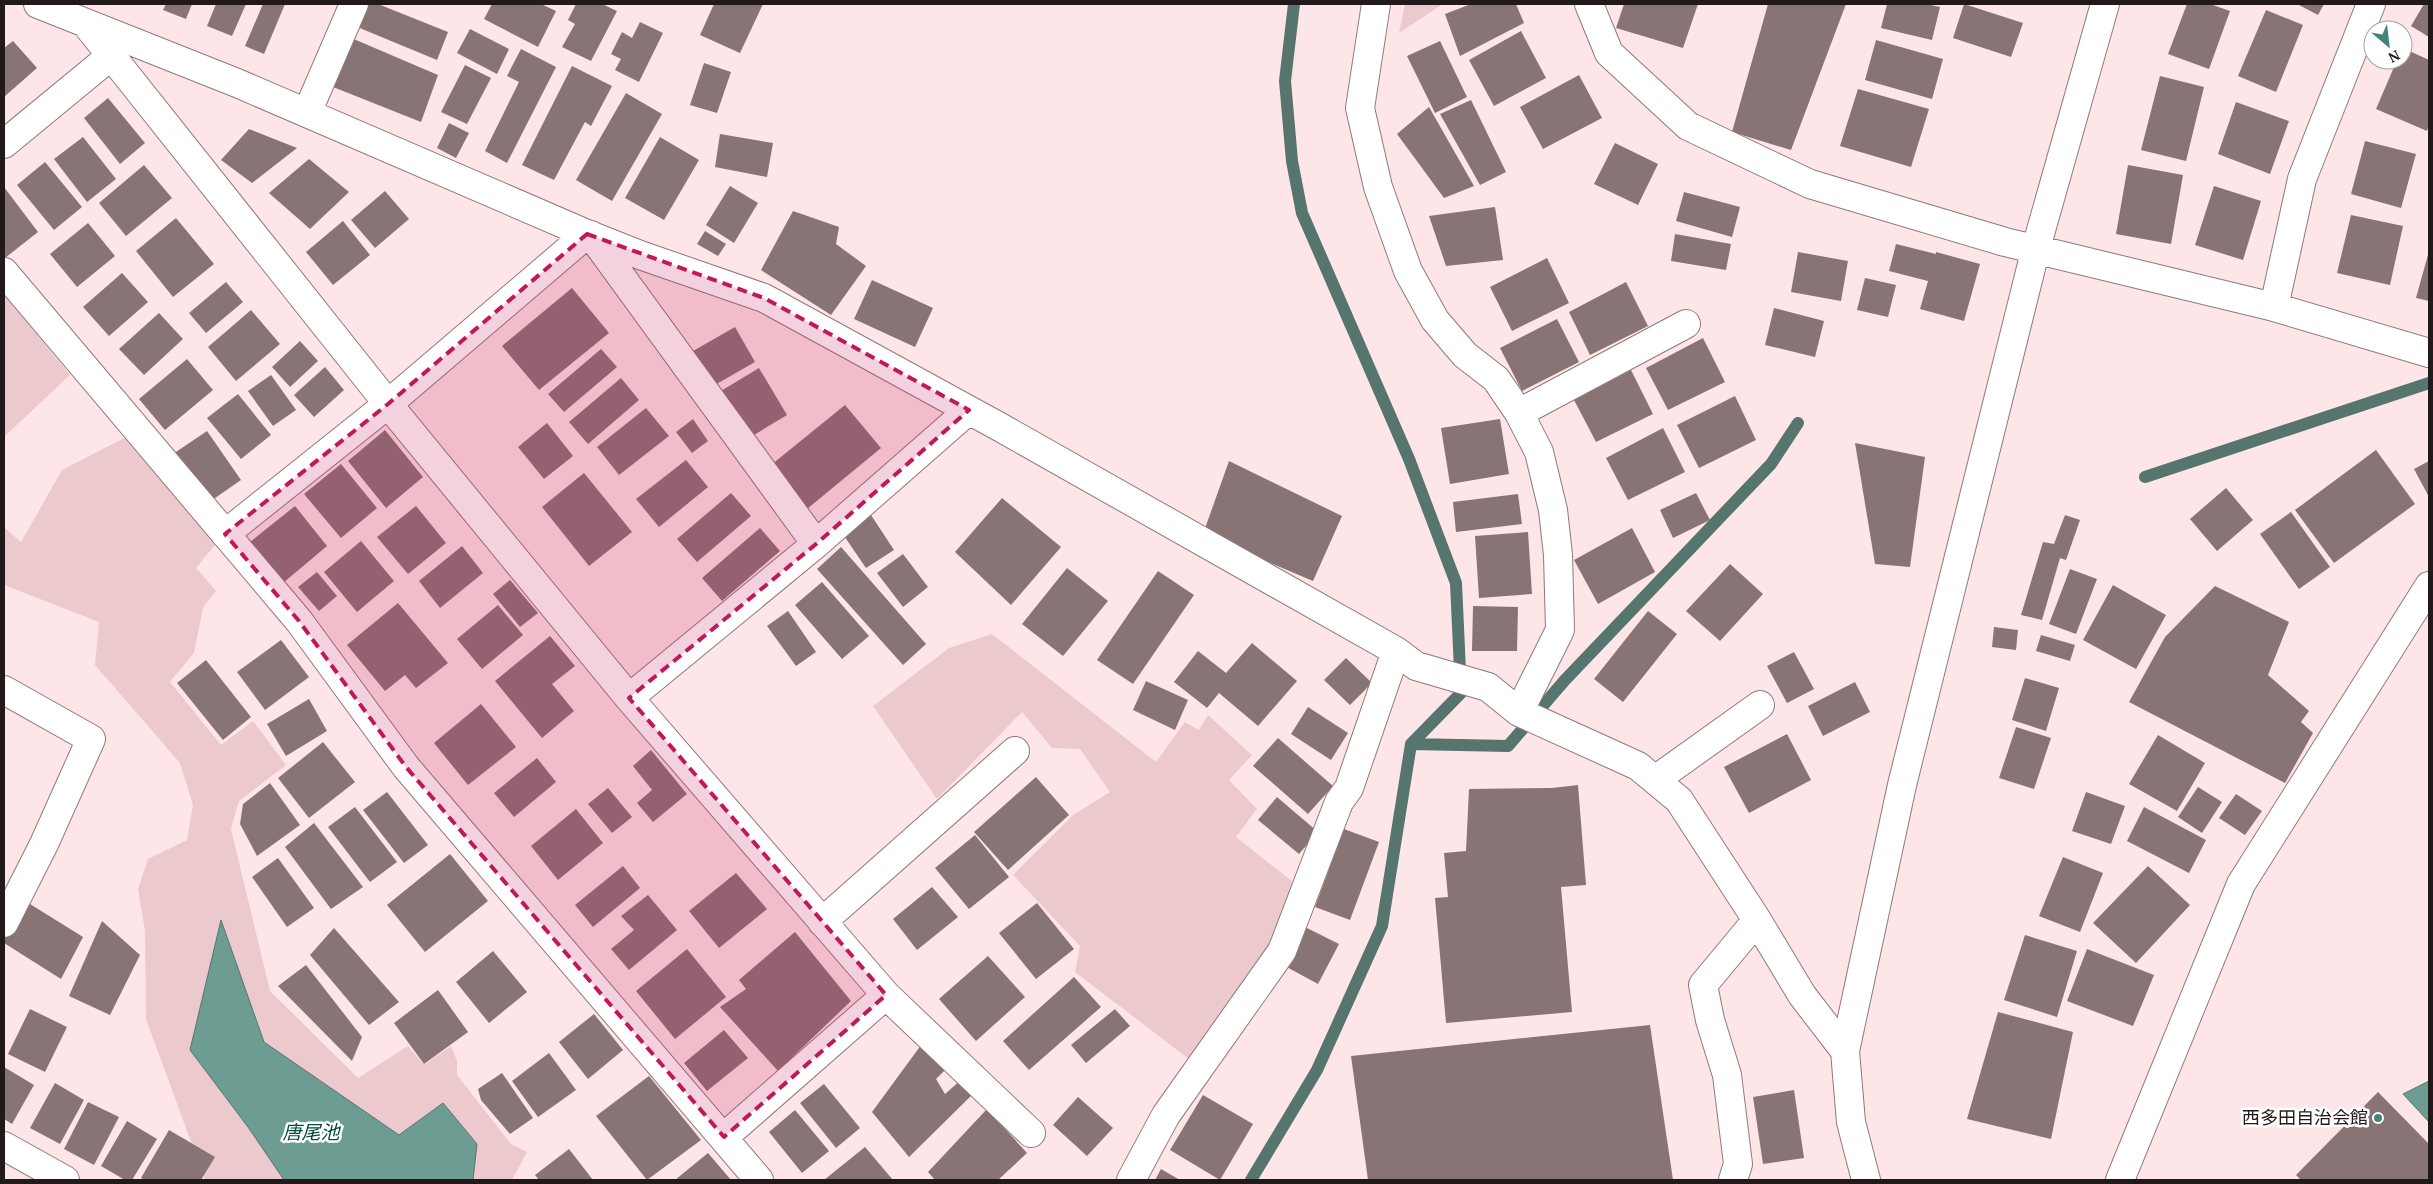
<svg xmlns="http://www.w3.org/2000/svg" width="2433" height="1184" font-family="'PT Serif','Noto Sans JP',serif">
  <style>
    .green { fill: #ecc9cd }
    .water { fill: #6d9c92; stroke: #56756e }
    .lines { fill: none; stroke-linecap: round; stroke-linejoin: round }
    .stream { stroke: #56756e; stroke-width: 12 }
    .building { fill: #887375 }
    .minor-casing { stroke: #8e797b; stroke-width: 30 }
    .minor { stroke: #fff; stroke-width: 28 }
    .marked { fill: #c2185b; fill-opacity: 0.2; stroke: #c2185b; stroke-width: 4; stroke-dasharray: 10 6; stroke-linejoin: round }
    .poi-dot { fill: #428578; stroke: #fff; stroke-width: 2 }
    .labels { text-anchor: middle; stroke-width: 5; stroke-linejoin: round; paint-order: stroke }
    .poi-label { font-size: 18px; fill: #22191a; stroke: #fff; text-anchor: end }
    .water-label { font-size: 19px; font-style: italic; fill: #014a40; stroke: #fff }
  </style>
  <rect width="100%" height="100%" fill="#fee6e8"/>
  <path class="green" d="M 1405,4 L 1443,4 L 1399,33 Z
    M 4,294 L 70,375 L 4,437 Z
    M 134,433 L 223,535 L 196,568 L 216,591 L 203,608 L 194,653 L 170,682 L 221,745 L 253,721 L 286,765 L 239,801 L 231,829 L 270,991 L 358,1078 L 408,1046 L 424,1065 L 451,1046 L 457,1061 L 457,1075 L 511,1144 L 527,1152 L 512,1180 L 205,1180 L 146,1019 L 145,931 L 138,889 L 148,859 L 187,840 L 193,805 L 180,763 L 95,665 L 99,622 L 4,585 L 4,527 L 21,542 L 62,470 Z
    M 992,634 L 1156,762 L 1185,722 L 1199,730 L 1208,715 L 1252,755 L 1229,780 L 1257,809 L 1236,837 L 1293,882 L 1266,961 L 1194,1063 L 1075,972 L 1080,946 L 1013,875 L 1073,815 L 1110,792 L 1080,749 L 1052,748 L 1022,712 L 937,799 L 873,706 L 949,648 Z"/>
  <path class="water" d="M 221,920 L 264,1042 L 399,1135 L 443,1103 L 477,1144 L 473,1180 L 284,1180 L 248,1127 L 190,1050 Z
    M 2429,1081 L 2429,1122 L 2403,1094 Z"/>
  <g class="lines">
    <path class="stream" d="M 2145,477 L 2429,383
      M 1411,744 L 1508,746 L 1565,680 L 1771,464 L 1798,423
      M 1251,1180 L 1317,1070 L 1382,926 L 1411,744 L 1461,693 L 1456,583 L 1409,459 L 1302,213 L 1292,161 L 1285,81 L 1294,4"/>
  </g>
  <path class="building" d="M 166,4 L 192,4 L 186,19 L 163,10 Z
    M 216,4 L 246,4 L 232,36 L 207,26 Z
    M 263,4 L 285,4 L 264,54 L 245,46 Z
    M 359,4 L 378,4 L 448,32 L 437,60 L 350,24 Z
    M 492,4 L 541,4 L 556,11 L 538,47 L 484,19 Z
    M 576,4 L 602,4 L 617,11 L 591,61 L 562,47 L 575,24 L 568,20 Z
    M 714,4 L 763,4 L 740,53 L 700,35 Z
    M 1471,4 L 1516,4 L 1524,23 L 1460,56 L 1445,14 Z
    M 1624,4 L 1698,4 L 1683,48 L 1616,28 Z
    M 1768,4 L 1846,4 L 1791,150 L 1732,132 Z
    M 1887,4 L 1926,4 L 1940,7 L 1932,40 L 1881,28 Z
    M 1964,4 L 2023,23 L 2011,57 L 1953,38 Z
    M 2187,4 L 2210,4 L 2230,11 L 2209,69 L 2168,54 Z
    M 2297,4 L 2324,4 L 2318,15 Z
    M 2424,4 L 2429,4 L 2429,37 L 2411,26 Z
    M 2266,10 L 2303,25 L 2276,92 L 2238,76 Z
    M 640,22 L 663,33 L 639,82 L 615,70 L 621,59 L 611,54 L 622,32 L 632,38 Z
    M 470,29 L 509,49 L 497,74 L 457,53 Z
    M 1521,31 L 1546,78 L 1494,106 L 1469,60 Z
    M 349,37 L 438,75 L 421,122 L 328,85 Z
    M 1876,40 L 1943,59 L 1932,99 L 1865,80 Z
    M 13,41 L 37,68 L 4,97 L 4,48 Z
    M 1440,41 L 1467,97 L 1435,113 L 1407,56 Z
    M 2403,48 L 2429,60 L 2429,125 L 2427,131 L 2376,109 L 2397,60 L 2403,60 Z
    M 521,49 L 556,67 L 507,163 L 485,151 L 519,82 L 507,76 Z
    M 704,63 L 731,72 L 717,113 L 690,105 Z
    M 465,65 L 491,78 L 467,124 L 441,112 Z
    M 572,66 L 612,86 L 591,126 L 585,122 L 554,180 L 522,165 Z
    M 1579,75 L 1602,118 L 1543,149 L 1520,107 Z
    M 2160,76 L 2204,87 L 2186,161 L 2141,150 Z
    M 1858,89 L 1929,109 L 1911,167 L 1840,146 Z
    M 626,93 L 662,114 L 612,201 L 576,180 Z
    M 108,98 L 145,143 L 120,164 L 84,118 Z
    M 1471,100 L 1506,172 L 1480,185 L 1440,114 Z
    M 2236,102 L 2289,121 L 2270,174 L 2218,154 Z
    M 1429,107 L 1474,186 L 1444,198 L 1397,134 Z
    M 449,123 L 469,133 L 456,158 L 437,148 Z
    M 249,129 L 297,148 L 252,183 L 221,160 Z
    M 720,134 L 773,143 L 767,177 L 715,167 Z
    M 83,137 L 116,179 L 87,202 L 54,159 Z
    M 660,137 L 699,160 L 664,220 L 625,198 Z
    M 2365,141 L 2416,154 L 2401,208 L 2351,194 Z
    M 1615,143 L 1658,164 L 1638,205 L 1594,184 Z
    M 309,159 L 349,192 L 310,229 L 269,193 Z
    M 45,162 L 82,207 L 54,230 L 17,185 Z
    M 144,165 L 172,198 L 126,236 L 99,203 Z
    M 2128,165 L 2183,175 L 2171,244 L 2116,234 Z
    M 730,186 L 758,203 L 734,243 L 706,225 Z
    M 2214,186 L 2261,201 L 2243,260 L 2195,245 Z
    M 4,187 L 38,232 L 5,258 L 4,257 Z
    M 385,191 L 409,219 L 375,248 L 351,220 Z
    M 1684,192 L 1740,207 L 1732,237 L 1676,221 Z
    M 1495,207 L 1503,260 L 1446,266 L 1429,216 Z
    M 793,211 L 839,227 L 836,244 L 866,266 L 831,315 L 761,270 Z
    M 2351,215 L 2403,226 L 2390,285 L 2337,273 Z
    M 176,218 L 214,264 L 173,297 L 136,251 Z
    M 343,221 L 370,255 L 333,285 L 306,252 Z
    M 88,223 L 115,256 L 77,287 L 50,254 Z
    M 705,231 L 726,244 L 718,256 L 697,244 Z
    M 1675,234 L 1731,244 L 1726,270 L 1671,261 Z
    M 1896,244 L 1936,254 L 1936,252 L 1980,264 L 1964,321 L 1920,309 L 1928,281 L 1889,271 Z
    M 2429,251 L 2429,301 L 2416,298 Z
    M 1798,252 L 1848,261 L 1841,301 L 1791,292 Z
    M 1547,258 L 1569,303 L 1512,331 L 1490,287 Z
    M 122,273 L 148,302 L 109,336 L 83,307 Z
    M 1865,278 L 1896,285 L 1888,317 L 1857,310 Z
    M 872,280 L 933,308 L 915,347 L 854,319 Z
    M 226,282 L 243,302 L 206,333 L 189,313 Z
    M 1626,282 L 1648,326 L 1590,355 L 1569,312 Z
    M 572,288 L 609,333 L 539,390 L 502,346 Z
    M 1774,308 L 1824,321 L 1815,357 L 1765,345 Z
    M 251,310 L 280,344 L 236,381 L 208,347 Z
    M 159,313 L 183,339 L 144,375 L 119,349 Z
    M 1557,319 L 1579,362 L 1522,391 L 1500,348 Z
    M 735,327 L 755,362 L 713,386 L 693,351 Z
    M 1703,338 L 1725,382 L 1668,410 L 1646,368 Z
    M 300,341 L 318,361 L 290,387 L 272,367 Z
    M 601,349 L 617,367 L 564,412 L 548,394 Z
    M 187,359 L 213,390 L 165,430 L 139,399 Z
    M 325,367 L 344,390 L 314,417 L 294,395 Z
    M 759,368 L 787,415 L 744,441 L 716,394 Z
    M 1631,370 L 1653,414 L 1596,442 L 1574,400 Z
    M 271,375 L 296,410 L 273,426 L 248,391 Z
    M 621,378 L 639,400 L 588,444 L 569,422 Z
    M 238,394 L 271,435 L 241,459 L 207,418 Z
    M 1735,396 L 1756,440 L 1699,468 L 1677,425 Z
    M 845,405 L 881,448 L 807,509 L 771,465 Z
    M 646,408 L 669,436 L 619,475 L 597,447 Z
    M 693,419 L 708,441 L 692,453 L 676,432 Z
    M 1500,419 L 1509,474 L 1450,484 L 1441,428 Z
    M 547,423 L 573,456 L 544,479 L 518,447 Z
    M 1663,428 L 1685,472 L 1628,500 L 1606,458 Z
    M 385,430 L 423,477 L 386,508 L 348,461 Z
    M 207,431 L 241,480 L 205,505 L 170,456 Z
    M 1855,443 L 1925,457 L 1910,567 L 1875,564 Z
    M 2376,450 L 2415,504 L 2334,563 L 2295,510 Z
    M 686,460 L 708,487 L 659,527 L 636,499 Z
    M 1229,461 L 1342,516 L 1313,581 L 1203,534 Z
    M 2429,461 L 2429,497 L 2414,469 Z
    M 341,464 L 377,508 L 341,538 L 304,494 Z
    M 584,473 L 632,532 L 589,566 L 542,507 Z
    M 2226,488 L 2253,520 L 2217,551 L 2190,519 Z
    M 731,493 L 751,516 L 697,562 L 677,539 Z
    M 1696,493 L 1710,520 L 1673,538 L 1660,510 Z
    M 1518,494 L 1522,524 L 1456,532 L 1453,502 Z
    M 1002,498 L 1061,547 L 1011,605 L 955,552 Z
    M 295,506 L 327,546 L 283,583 L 250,542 Z
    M 416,506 L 446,543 L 408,574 L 377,537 Z
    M 869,512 L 894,550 L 866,568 L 840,530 Z
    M 2291,512 L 2330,567 L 2299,589 L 2260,534 Z
    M 2065,515 L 2080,520 L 2066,560 L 2060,558 L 2042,620 L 2021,615 L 2043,542 L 2054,544 Z
    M 760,528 L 780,551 L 722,601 L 702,578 Z
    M 1632,528 L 1655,572 L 1598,604 L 1574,560 Z
    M 1528,532 L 1532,594 L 1479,598 L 1475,536 Z
    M 361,541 L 394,581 L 357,612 L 324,572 Z
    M 462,546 L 483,573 L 440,608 L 419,581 Z
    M 841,547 L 926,644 L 903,665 L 817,569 Z
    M 903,554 L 928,587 L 903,607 L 877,573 Z
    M 1730,564 L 1763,594 L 1720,641 L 1686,611 Z
    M 1067,568 L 1108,601 L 1063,656 L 1022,624 Z
    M 2070,569 L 2097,579 L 2076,634 L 2049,624 Z
    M 1158,571 L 1194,595 L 1133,684 L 1097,660 Z
    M 317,572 L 337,596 L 319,611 L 298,587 Z
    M 510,580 L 538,613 L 520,627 L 493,594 Z
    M 822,582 L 869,636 L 842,659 L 795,605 Z
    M 2113,585 L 2166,615 L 2136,669 L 2083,640 Z
    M 2215,586 L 2289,622 L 2268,675 L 2309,711 L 2301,722 L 2313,733 L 2285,783 L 2129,702 L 2165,637 Z
    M 398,603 L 448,663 L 416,688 L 405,675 L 385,691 L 347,645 Z
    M 498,605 L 523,635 L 482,669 L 457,639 Z
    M 1473,606 L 1518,607 L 1517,651 L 1472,651 Z
    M 788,611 L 816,652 L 796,666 L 767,626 Z
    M 1648,611 L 1677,634 L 1623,702 L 1594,679 Z
    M 1994,627 L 2018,630 L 2016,650 L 1992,647 Z
    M 2041,635 L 2075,645 L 2070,661 L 2036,651 Z
    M 550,636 L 575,666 L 552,684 L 574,711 L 542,738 L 495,681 Z
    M 281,640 L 309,677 L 265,710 L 237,672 Z
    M 1252,643 L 1297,681 L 1258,726 L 1219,693 L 1207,708 L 1174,682 L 1198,651 L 1226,673 Z
    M 1794,652 L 1814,689 L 1787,703 L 1767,666 Z
    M 1346,658 L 1372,683 L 1350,705 L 1324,680 Z
    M 206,660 L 251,717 L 223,740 L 177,683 Z
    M 2025,678 L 2059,688 L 2046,731 L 2012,720 Z
    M 1146,681 L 1188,700 L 1175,730 L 1133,710 Z
    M 1855,682 L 1870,712 L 1823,736 L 1808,706 Z
    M 309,699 L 327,731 L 286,756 L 267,724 Z
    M 481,704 L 516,747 L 468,785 L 434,743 Z
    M 1308,707 L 1348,733 L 1331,760 L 1291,734 Z
    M 2016,727 L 2051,738 L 2034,789 L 1999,778 Z
    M 1787,734 L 1811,780 L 1749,813 L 1724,767 Z
    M 2158,735 L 2205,763 L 2177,811 L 2129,784 Z
    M 1278,738 L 1333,786 L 1308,814 L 1253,766 Z
    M 323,742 L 355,782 L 309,818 L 278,778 Z
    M 651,750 L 687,794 L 653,822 L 637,803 L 652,790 L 633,766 Z
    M 537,758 L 556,782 L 514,817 L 494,793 Z
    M 1036,777 L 1069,815 L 1008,870 L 974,832 Z
    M 270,783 L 300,825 L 257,856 L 240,824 L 243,804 Z
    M 1578,785 L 1586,885 L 1561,887 L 1572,1012 L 1446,1023 L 1435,898 L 1448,897 L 1444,853 L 1466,851 L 1469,789 L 1552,788 Z
    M 2198,787 L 2222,802 L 2202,833 L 2178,817 Z
    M 608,788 L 632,817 L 612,833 L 588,804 Z
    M 387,792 L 428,845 L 404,863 L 363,810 Z
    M 2086,792 L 2125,806 L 2111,844 L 2072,831 Z
    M 2236,794 L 2262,811 L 2245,835 L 2219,818 Z
    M 1277,797 L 1318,832 L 1299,854 L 1258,820 Z
    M 355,807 L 397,862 L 370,882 L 328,827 Z
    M 2144,807 L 2206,840 L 2189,873 L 2127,841 Z
    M 576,809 L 603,843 L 558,880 L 531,846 Z
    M 314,823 L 363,887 L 331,909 L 285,847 Z
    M 1344,829 L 1379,842 L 1350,920 L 1315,907 Z
    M 975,835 L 1009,877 L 969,909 L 935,868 Z
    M 450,854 L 488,901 L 425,952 L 387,905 Z
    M 2063,857 L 2103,873 L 2080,932 L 2039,916 Z
    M 278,858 L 314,908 L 287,927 L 252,877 Z
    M 623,866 L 640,888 L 593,927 L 575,905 Z
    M 2148,866 L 2190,905 L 2136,963 L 2093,923 Z
    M 736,873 L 767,909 L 719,948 L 689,911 Z
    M 932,887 L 958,917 L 917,950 L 893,919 Z
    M 648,895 L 677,930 L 629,970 L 611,949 L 634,930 L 621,916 Z
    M 22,899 L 83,937 L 61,979 L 4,943 L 4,933 Z
    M 1037,903 L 1074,949 L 1036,979 L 999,933 Z
    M 102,921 L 140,955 L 110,1015 L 69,996 Z
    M 1303,926 L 1339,944 L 1318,984 L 1283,965 Z
    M 334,928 L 399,1002 L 369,1025 L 310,955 Z
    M 795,932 L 851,1001 L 778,1071 L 720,1007 L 746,989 L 739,980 Z
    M 2025,935 L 2077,951 L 2057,1017 L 2004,1000 Z
    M 687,949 L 726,997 L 675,1039 L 636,991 Z
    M 2087,949 L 2154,975 L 2133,1026 L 2067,1001 Z
    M 493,951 L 527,992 L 489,1023 L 456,982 Z
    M 988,956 L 1025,997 L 976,1041 L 939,999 Z
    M 306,965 L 362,1037 L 352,1061 L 278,986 Z
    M 1074,977 L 1101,1007 L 1029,1070 L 1003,1041 Z
    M 438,990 L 468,1032 L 424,1064 L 394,1023 Z
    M 30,1009 L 67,1027 L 45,1072 L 8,1054 Z
    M 1115,1009 L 1130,1026 L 1086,1063 L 1071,1045 Z
    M 1998,1012 L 2073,1032 L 2051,1139 L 1967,1119 Z
    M 594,1014 L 623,1050 L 588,1079 L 559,1042 Z
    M 1650,1025 L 1673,1180 L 1368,1180 L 1351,1056 Z
    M 724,1030 L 748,1058 L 707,1091 L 684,1063 Z
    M 927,1037 L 950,1065 L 936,1079 L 945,1094 L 962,1079 L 975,1092 L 909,1157 L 872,1112 Z
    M 549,1053 L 576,1090 L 538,1117 L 512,1081 Z
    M 4,1067 L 34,1085 L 12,1124 L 4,1119 Z
    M 502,1073 L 533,1118 L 510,1134 L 481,1100 L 478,1089 Z
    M 649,1076 L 701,1140 L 647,1180 L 596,1116 Z
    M 55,1083 L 84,1100 L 60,1144 L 30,1128 Z
    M 824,1084 L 860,1128 L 836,1148 L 800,1103 Z
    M 1794,1090 L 1804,1158 L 1763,1164 L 1753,1097 Z
    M 2378,1092 L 2429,1144 L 2429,1180 L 2301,1180 L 2296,1175 Z
    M 1203,1095 L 1253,1124 L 1220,1180 L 1170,1150 Z
    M 1078,1097 L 1113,1128 L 1087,1156 L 1053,1125 Z
    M 88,1102 L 119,1117 L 94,1165 L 64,1149 Z
    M 987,1109 L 1027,1153 L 998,1180 L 935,1180 L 928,1172 Z
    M 795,1110 L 829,1151 L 802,1173 L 769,1132 Z
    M 127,1121 L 157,1139 L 132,1180 L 125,1180 L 101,1166 Z
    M 169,1130 L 215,1157 L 201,1180 L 145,1180 L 141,1178 Z
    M 865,1147 L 893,1180 L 824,1180 Z
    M 569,1149 L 593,1180 L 539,1180 L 535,1175 Z
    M 708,1153 L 731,1180 L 675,1180 Z
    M 1161,1169 L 1180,1180 L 1155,1180 Z"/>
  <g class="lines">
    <g class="minor-casing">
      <path id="minor" d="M 38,4 L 237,83 L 587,234 L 640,255 L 764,298 L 998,426 L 1396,651 L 1416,666 L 1488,687 L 1519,712 L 1638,766 L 1679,800 L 1757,920 L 1802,995 L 1845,1051
        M 1376,4 L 1360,108 L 1378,187 L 1408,271 L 1435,320 L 1465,355 L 1496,379 L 1519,413 L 1539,452 L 1553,510 L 1558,555 L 1560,630 L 1519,712
        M 1589,4 L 1609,53 L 1688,126 L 1810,184 L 2005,242 L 2274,307 L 2429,353
        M 86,24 L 388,404 L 629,698 L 886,995 L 1031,1133
        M 307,113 L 354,4
        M 4,144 L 112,55
        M 591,235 L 816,544
        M 4,272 L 299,621 L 406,767 L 759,1180
        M 2274,307 L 2302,179 L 2371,4
        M 1519,413 L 1686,324
        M 225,534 L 388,404 L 587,234
        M 4,690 L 91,739 L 44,844 L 4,923
        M 629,698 L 816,544 L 969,410
        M 1655,780 L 1760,705
        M 822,922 L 1015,751
        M 724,1137 L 886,995
        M 4,1146 L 65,1180
        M 1131,1180 L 1166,1115 L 1282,951 L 1339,802 L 1349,788 L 1396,651
        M 1733,1180 L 1738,1164 L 1727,1075 L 1710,1020 L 1703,985 L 1757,920
        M 1866,1180 L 1851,1122 L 1845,1051 L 1902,785 L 2036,248 L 2105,4
        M 2120,1180 L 2241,884 L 2429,586"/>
    </g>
    <use href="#minor" class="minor"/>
  </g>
  <path class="marked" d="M 587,234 L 764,298 L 969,410 L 816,544 L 629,698 L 886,995 L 724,1137 L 406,767 L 299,621 L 225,534 L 388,404 Z"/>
  <circle class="poi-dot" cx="2378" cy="1118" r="5"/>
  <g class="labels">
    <g class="poi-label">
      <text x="2368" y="1124">西多田自治会館</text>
    </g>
    <g class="water-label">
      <text x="311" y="1139">唐尾池</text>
    </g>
  </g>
  <rect width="2433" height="1184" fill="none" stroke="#22191a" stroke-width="10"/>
  <g transform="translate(2388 45) rotate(152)"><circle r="24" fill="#ffffff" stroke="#a7a3a3"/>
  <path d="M0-4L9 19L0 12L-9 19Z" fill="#428578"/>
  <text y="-8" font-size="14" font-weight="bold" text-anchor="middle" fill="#22191a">N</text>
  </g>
</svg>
